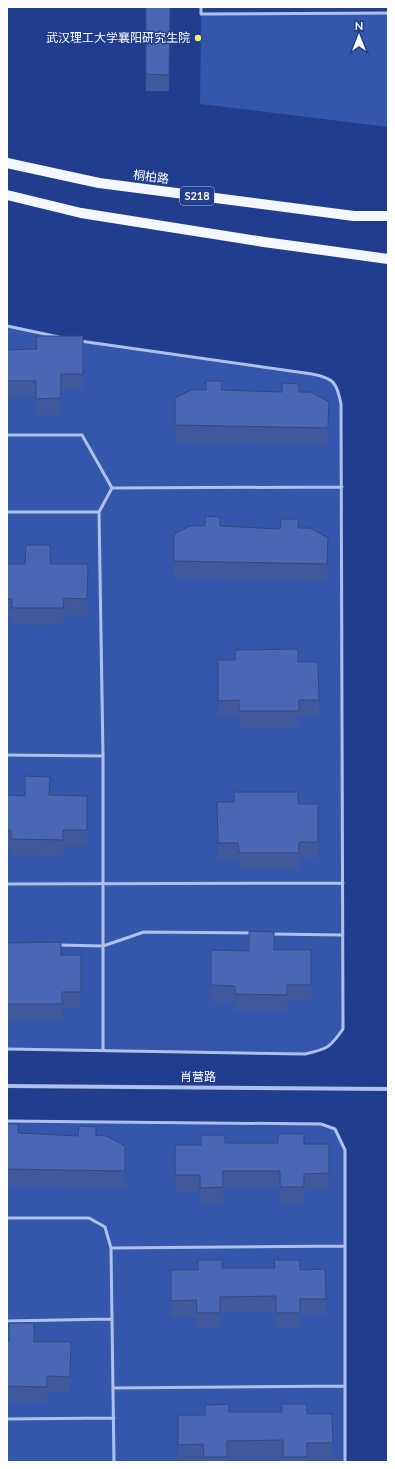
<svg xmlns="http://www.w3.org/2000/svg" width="395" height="1469" font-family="Lato,'Noto Sans SC',sans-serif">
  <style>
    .green { fill: #3456ab }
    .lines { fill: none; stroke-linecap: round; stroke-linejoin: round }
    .lane { stroke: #afc0ec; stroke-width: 3 }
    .street { stroke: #afc0ec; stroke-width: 4 }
    .primary { stroke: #f4f7ff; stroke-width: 10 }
    .wall { fill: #3f599c }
    .building { fill: #4967b5; stroke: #33487f }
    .poi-dot { fill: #f9e870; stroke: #203e8d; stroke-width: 1.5 }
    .labels { text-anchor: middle; stroke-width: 3; stroke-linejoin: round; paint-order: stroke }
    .shield { fill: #203e8d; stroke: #bcc5dd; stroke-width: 1 }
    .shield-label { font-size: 11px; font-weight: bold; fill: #fff }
    .poi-label { font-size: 12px; fill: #fff; stroke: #203e8d; text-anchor: end }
    .street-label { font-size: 12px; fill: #fff; stroke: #203e8d }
  </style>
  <rect width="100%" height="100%" fill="#203e8d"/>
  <path class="green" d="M 201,14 L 388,14 L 388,127 L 200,104 Z
    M 7,324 L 94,344 L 327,377 L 338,388 L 341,404 L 343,1029 C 330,1048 327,1049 305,1054 L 7,1049 Z
    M 7,1121 L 321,1124 L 335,1129 L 345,1150 L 345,1462 L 7,1462 Z"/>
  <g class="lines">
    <path class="lane" d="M 201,7 L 201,14 L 388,13
      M 7,326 L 59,337
      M 7,435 L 82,435 L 112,488
      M 7,512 L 99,512 L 112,488 L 342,487
      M 7,755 L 103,756 L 99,512
      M 103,756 L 103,1050
      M 7,884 L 343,883
      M 271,934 L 343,935
      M 59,945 L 103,946 L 144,932 L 253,933
      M 7,1049 L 305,1054 C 327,1049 330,1048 343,1029 L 341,404 C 337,383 334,378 312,374 L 80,341
      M 7,1121 L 321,1124 L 335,1129 L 345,1150 L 345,1462
      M 7,1218 L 89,1218 L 105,1227 L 111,1248 L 114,1462
      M 111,1248 L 345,1246
      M 7,1321 L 112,1319
      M 113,1388 L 345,1386
      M 7,1419 L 114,1418"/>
    <path class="street" d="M 7,1086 L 388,1089"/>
    <path class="primary" d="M 7,163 L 99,183 L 354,216 L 388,216
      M 7,195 L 81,213 L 264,242 L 388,259"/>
  </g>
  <path class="wall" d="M 146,7 L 170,7 L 169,91 L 146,91 Z
    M 83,336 L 83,390 L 61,390 L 61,415 L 36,415 L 36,397 L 7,397 L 7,350 L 36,349 Z
    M 206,390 L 222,390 L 282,392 L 299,392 L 329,419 L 328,445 L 175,442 L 175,398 Z
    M 205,526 L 220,526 L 280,529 L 298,528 L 328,538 L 327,581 L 174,578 L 174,534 Z
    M 7,564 L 88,564 L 87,615 L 64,615 L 63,625 L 12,624 L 12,616 L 7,616 Z
    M 218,660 L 298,662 L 318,662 L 319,716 L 299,716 L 299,728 L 239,728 L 239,717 L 218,717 Z
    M 7,795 L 87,796 L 87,846 L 63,846 L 63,856 L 11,855 L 11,847 L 7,847 Z
    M 217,802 L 318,804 L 318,858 L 299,858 L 299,870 L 239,870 L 238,859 L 218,859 Z
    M 7,943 L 61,955 L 81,955 L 81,1009 L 62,1009 L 62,1020 L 7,1020 Z
    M 211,950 L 311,950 L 311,1001 L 287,1001 L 287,1011 L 235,1011 L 235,1002 L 211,1002 Z
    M 7,1124 L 18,1133 L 78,1136 L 96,1135 L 125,1162 L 125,1188 L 7,1186 Z
    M 225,1143 L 304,1144 L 329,1144 L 329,1190 L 304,1190 L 304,1204 L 280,1204 L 280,1187 L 223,1188 L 223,1204 L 200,1204 L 200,1192 L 175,1192 L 175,1145 L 201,1145 Z
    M 222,1268 L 300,1270 L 325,1269 L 326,1315 L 300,1315 L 300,1329 L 276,1329 L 276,1313 L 220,1313 L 220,1329 L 197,1329 L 196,1317 L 171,1317 L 171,1270 L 198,1270 Z
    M 7,1342 L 71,1342 L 70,1393 L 47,1393 L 47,1403 L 7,1402 Z
    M 229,1412 L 307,1414 L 332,1414 L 333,1459 L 307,1460 L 307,1462 L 283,1462 L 283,1457 L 227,1458 L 227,1462 L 203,1462 L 203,1461 L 178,1461 L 178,1415 L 205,1415 Z"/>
  <path class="building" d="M 146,7 L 170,7 L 169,75 L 146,74 Z
    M 36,336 L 83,336 L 83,374 L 61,374 L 61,398 L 36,399 L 36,381 L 7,381 L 7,350 L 37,349 Z
    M 206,381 L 222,381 L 221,390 L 282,392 L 282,383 L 299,384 L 299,392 L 311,392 L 329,402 L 328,428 L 175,425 L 175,398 L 191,390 L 206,390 Z
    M 205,516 L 220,517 L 220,526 L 280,529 L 281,519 L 298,519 L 298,528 L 310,528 L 328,538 L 327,564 L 174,561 L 174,534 L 190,526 L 205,526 Z
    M 26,545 L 50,545 L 50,564 L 88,564 L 87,599 L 64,598 L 63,608 L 12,608 L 12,599 L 7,599 L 7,564 L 25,564 Z
    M 298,649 L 298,662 L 318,662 L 319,700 L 299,700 L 299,711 L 239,711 L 239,700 L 218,701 L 218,660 L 235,660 L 235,650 Z
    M 25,776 L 50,777 L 49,795 L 87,796 L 87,830 L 63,830 L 63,840 L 11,839 L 11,831 L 7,830 L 7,795 L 25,796 Z
    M 234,792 L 298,792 L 298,804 L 318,804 L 318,842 L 299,842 L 299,853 L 239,853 L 238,843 L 218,843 L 217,802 L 234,802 Z
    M 249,931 L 274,932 L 274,950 L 311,950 L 311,985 L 287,985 L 287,995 L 235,994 L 235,986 L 211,985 L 211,950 L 249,951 Z
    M 61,942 L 61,955 L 81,955 L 81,992 L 62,992 L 62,1004 L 7,1004 L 7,943 Z
    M 7,1124 L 18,1124 L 18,1133 L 78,1136 L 79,1126 L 96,1127 L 96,1135 L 107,1136 L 125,1146 L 125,1171 L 7,1169 Z
    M 278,1134 L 304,1134 L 304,1144 L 329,1144 L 329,1173 L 304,1174 L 304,1187 L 280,1187 L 280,1171 L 223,1171 L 223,1187 L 200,1188 L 200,1175 L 175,1175 L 175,1145 L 201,1145 L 201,1135 L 225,1135 L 225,1143 L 278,1143 Z
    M 198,1260 L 222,1260 L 222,1268 L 275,1268 L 274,1260 L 300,1260 L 300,1270 L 325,1269 L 326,1299 L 300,1299 L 300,1313 L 276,1313 L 276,1296 L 220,1297 L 220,1313 L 197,1313 L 196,1300 L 171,1301 L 171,1270 L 198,1270 Z
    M 9,1323 L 34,1323 L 34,1342 L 71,1342 L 70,1377 L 47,1376 L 47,1387 L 7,1386 L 7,1342 L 9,1342 Z
    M 229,1404 L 229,1412 L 282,1412 L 282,1404 L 307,1404 L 307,1414 L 332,1414 L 333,1443 L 307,1443 L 307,1457 L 283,1457 L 283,1440 L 227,1441 L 227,1457 L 204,1457 L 203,1444 L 178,1445 L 178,1415 L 205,1415 L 205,1405 Z"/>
  <circle class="poi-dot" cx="198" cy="38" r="4"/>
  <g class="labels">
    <rect class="shield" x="180" y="187" width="34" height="18" rx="3"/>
    <g class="shield-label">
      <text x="197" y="200">S218</text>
    </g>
    <g class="poi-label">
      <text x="190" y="42">武汉理工大学襄阳研究生院</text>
    </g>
    <g class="street-label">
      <text transform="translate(151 177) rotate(7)" y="4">桐柏路</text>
      <text x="198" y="1081">肖营路</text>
    </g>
  </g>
  <rect width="395" height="1469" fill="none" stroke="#ffffff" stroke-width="16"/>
  <g transform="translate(359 36)" stroke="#203e8d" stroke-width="3" paint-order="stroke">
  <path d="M0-3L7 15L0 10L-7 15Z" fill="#ffffff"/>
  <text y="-6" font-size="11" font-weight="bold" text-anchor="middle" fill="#ffffff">N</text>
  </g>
</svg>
